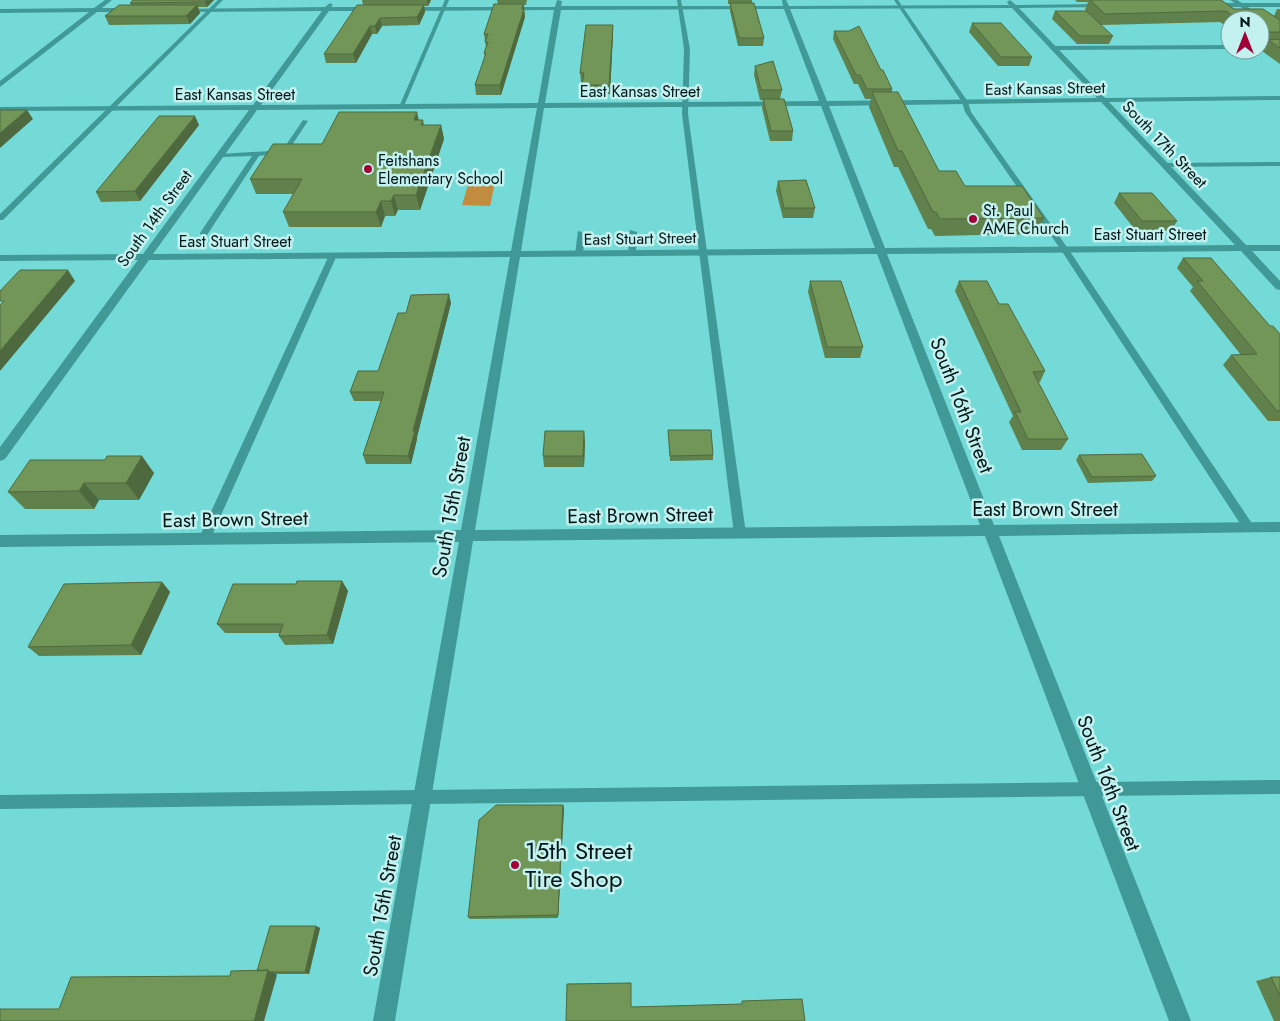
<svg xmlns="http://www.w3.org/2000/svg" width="1280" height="1021" font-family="Jost,sans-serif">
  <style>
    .green { fill: #c18c3f }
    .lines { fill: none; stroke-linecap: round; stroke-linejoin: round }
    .service { fill: #409997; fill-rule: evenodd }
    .minor { fill: #409997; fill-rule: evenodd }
    .tertiary { fill: #409997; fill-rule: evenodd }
    .wall { fill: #61814c }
    .shaded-wall { fill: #4f693e }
    .building { fill: #719658; stroke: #4f693e }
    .poi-dot { fill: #a10037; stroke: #c2f1ef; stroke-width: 2 }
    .labels { text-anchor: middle; stroke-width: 5; stroke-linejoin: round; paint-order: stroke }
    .far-street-label { font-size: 16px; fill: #021717; stroke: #c2f1ef }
    .far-poi-label { font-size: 16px; fill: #021717; stroke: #c2f1ef; text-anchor: start }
    .street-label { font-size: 20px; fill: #021717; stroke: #c2f1ef }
    .near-poi-label { font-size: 24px; fill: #021717; stroke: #c2f1ef; text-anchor: start }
  </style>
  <rect width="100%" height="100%" fill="#73dad7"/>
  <path class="green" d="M 470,178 L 496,178 L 490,206 L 462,205 Z"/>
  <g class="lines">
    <path class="service" d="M 218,0 L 223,0 L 3,220 L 0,220 L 0,214 Z
      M 445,0 L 449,0 L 404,106 L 399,107 Z
      M 677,0 L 681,0 L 690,49 L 688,114 L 746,534 L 744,537 L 736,537 L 734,534 L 682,114 L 684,49 Z
      M 894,0 L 898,0 L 968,102 L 971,112 L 1069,250 L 1253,525 L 1255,528 L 1253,531 L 1245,531 L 1061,250 L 965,112 L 962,102 Z
      M 1280,44 L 1280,48 L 1260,49 L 1260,45 Z
      M 1230,45 L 1230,49 L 1053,50 L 1050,48 L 1053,46 Z
      M 303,120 L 308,121 L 288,151 L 259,156 L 207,235 L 201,235 L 200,233 L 252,156 L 221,157 L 219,156 L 219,154 L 271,151 L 284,148 Z
      M 1280,162 L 1280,166 L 1164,167 L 1161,165 L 1164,163 Z
      M 630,230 L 637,232 L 636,253 L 632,255 L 628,253 Z
      M 578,231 L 585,233 L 583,254 L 579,256 L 575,254 Z
      M 330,253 L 337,255 L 210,540 L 208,543 L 200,543 L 198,540 Z
      M 1280,780 L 1280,794 L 0,809 L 0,795 Z"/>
    <path class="minor" d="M 105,0 L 112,0 L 102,8 L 132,8 L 135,10 L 132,12 L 97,12 L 0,87 L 0,81 L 89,12 L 0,13 L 0,9 L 94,8 Z
      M 557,0 L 562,1 L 561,6 L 783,6 L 782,0 L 786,0 L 789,6 L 1009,5 L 1007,2 L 1010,0 L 1016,5 L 1104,4 L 1106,7 L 1019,8 L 1105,98 L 1280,96 L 1280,100 L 1109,102 L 1246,245 L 1280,245 L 1280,251 L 1252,251 L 1280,281 L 1280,290 L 1276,289 L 1241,251 L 887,254 L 994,525 L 1280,522 L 1280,532 L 999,536 L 1191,1021 L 1169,1021 L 985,536 L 473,541 L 395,1021 L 373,1021 L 459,542 L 0,547 L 0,535 L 461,530 L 510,257 L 149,260 L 5,459 L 0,461 L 0,447 L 138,260 L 0,261 L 0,255 L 143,254 L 249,110 L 0,111 L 0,107 L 253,105 L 322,11 L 181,12 L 179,9 L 325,7 L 330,3 L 333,5 L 331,7 L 372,7 L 375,9 L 372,11 L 329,11 L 261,105 L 538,103 L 554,10 L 406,11 L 403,9 L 406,7 L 555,7 ZM 1012,8 L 1097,98 L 827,101 L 790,9 ZM 784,9 L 819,101 L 545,103 L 561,10 ZM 1101,102 L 1235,245 L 885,248 L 829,106 ZM 797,106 L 821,106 L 875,248 L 521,251 L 544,108 ZM 537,108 L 511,251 L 153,254 L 257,110 ZM 877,254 L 980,525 L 475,530 L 520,257 Z
      M 1280,3 L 1280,7 L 1211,7 L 1208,5 L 1211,3 Z"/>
    <path class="tertiary" d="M 1230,0 L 1237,0 L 1280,28 L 1280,33 Z"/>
  </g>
  <path class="wall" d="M 133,0 L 214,0 L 207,7 L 198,7 L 200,13 L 190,24 L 109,25 L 105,16 L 131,5 L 130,3 Z
    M 362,0 L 431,0 L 428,6 L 424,6 L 425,12 L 419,25 L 382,26 L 377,34 L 372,34 L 356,63 L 326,63 L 324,54 L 363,5 Z
    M 497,0 L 527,0 L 526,5 L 524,5 L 525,17 L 501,95 L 476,95 L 475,85 L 485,57 L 484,53 L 486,48 L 484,34 L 498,4 Z
    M 728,0 L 752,0 L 752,3 L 764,38 L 763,46 L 738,46 L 730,11 L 730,4 L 728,4 Z
    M 1075,0 L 1221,0 L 1234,9 L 1274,16 L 1277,9 L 1280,9 L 1280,64 L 1262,51 L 1266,43 L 1261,43 L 1260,45 L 1260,20 L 1230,20 L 1230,29 L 1220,22 L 1101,25 L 1085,10 L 1088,2 L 1077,2 Z
    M 1055,11 L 1113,36 L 1109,44 L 1077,44 L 1052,19 Z
    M 972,23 L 1032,57 L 1029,66 L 998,66 L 969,32 Z
    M 834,31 L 881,70 L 892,89 L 892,92 L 939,171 L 965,186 L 1044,218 L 1037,234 L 935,236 L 931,229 L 928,229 L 898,167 L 894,167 L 869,107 L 871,99 L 865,99 L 858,84 L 854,84 L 833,39 Z
    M 613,33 L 610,94 L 583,94 L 583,82 L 581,82 L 580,73 Z
    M 755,66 L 782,90 L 780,99 L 793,131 L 792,141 L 770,141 L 762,108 L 763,100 L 760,100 L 754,75 Z
    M 419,120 L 423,120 L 424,125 L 441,125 L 444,139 L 420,210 L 398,210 L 395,216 L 385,216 L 381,227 L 289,227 L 283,212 L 293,194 L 256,194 L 250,179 L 322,144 Z
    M 199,125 L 140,201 L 101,202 L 96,192 Z
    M 778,181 L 815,208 L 813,218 L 783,218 L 776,191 Z
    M 1119,193 L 1177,221 L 1171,231 L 1136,231 L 1114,203 Z
    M 1183,258 L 1280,334 L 1280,421 L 1268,421 L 1223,365 L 1231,355 L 1241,355 L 1190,291 L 1193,287 L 1177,268 Z
    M 810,281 L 863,347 L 860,358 L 825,358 L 808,292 Z
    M 959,281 L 999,304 L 1045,371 L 1040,382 L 1038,382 L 1068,439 L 1061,450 L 1022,450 L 1009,422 L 1013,416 L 955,291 Z
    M 451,303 L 417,437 L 417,439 L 411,464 L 366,464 L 363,455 L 381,401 L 354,401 L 350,392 L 378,371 L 406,313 Z
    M 668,430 L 713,455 L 713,460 L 670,461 Z
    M 585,441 L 584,467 L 544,467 L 543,456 Z
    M 1079,455 L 1156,476 L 1152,481 L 1088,483 L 1076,460 Z
    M 154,473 L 139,500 L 99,500 L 94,509 L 25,509 L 8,492 Z
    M 342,581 L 348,591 L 333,644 L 285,645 L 279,636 L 279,633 L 225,633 L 217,624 L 296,584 Z
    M 162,582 L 170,592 L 141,655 L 39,656 L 28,647 Z
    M 563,805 L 564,808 L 558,918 L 470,919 L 468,917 Z
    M 316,926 L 320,928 L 309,974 L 275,974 L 277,975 L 230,976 L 257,971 Z
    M 1271,977 L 1280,977 L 1280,1021 L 1274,1021 L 1256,981 Z"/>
  <path class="shaded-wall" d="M 208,0 L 214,0 L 207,7 L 205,2 Z
    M 427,0 L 431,0 L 428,6 Z
    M 523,4 L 525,17 L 501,95 L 500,85 Z
    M 197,5 L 200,13 L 190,24 L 186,16 Z
    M 424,5 L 425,12 L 419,25 L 417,17 Z
    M 380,18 L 382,26 L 377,34 L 375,26 Z
    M 613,25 L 613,33 L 610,94 L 609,85 Z
    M 370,26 L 372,34 L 356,63 L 353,54 Z
    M 27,110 L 33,119 L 0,148 L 0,133 Z
    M 417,112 L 420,126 L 414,120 Z
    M 195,116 L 199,125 L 140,201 L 135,191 Z
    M 441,125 L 444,139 L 420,210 L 416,195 Z
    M 394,195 L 398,210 L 395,216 L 391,201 Z
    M 381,201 L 385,216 L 381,227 L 376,212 Z
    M 68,270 L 75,281 L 0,371 L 0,351 Z
    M 449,294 L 451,303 L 417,437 L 417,439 L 411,464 L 408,456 L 413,431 Z
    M 584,431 L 585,441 L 584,467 L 583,456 Z
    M 142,456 L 154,473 L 139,500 L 126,483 Z
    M 84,483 L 99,500 L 94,509 L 79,491 Z
    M 342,581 L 348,591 L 333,644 L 327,635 Z
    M 162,582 L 170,592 L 141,655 L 131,645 Z
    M 563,805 L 564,808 L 558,918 L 558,915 Z
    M 316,926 L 320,928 L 309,974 L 305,972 Z
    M 268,970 L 277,975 L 264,1021 L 254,1021 Z"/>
  <path class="building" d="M 133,0 L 208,0 L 205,2 L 130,3 Z
    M 1090,0 L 1221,0 L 1234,9 L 1263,9 L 1280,20 L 1280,32 L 1266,32 L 1264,37 L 1260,34 L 1260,20 L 1239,20 L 1226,11 L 1105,14 Z
    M 730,3 L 754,3 L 764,38 L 739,38 Z
    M 494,4 L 523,4 L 522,9 L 524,9 L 500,85 L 475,85 L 486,53 L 484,53 L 488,42 L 485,42 L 488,34 L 484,34 Z
    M 119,5 L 197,5 L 186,16 L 105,16 Z
    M 357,5 L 424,5 L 417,17 L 380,18 L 375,26 L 370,26 L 353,54 L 324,54 Z
    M 1055,11 L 1086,11 L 1113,36 L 1080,36 Z
    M 972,23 L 1001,23 L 1032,57 L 1001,57 Z
    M 586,25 L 613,25 L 609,85 L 582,85 L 584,73 L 580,73 Z
    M 859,26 L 881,70 L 883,70 L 892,89 L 867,89 L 860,75 L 856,75 L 834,31 L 849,31 Z
    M 1280,39 L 1280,48 L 1268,40 Z
    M 773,61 L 782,90 L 761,90 L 755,66 Z
    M 872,92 L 898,92 L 939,171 L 956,171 L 965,186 L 1022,186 L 1044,218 L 940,219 L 936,212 L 933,212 L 902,151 L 898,151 Z
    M 763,99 L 784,99 L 793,131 L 771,131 Z
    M 0,110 L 27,110 L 0,133 Z
    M 339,112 L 417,112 L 414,120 L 423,120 L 421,125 L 441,125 L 416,195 L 394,195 L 391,201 L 381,201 L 376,212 L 283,212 L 302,179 L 250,179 L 273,144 L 322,144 Z
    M 159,116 L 195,116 L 135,191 L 96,192 Z
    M 806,180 L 815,208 L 784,208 L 778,181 Z
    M 1119,193 L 1152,193 L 1177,221 L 1142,221 Z
    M 1183,258 L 1211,258 L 1270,326 L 1273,326 L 1280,334 L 1280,411 L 1277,411 L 1231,355 L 1257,354 L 1197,281 L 1203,281 Z
    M 20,270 L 68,270 L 0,351 L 0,305 L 4,301 L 0,301 L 0,291 Z
    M 810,281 L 841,281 L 863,347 L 827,347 Z
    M 959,281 L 987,281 L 999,304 L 1008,304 L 1045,371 L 1033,372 L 1068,439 L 1028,439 L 1015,412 L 1021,412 Z
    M 449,294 L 413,431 L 415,431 L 408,456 L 363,455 L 384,392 L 350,392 L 358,371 L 378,371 L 398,313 L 406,313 L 411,295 Z
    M 668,430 L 711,430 L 713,455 L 670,456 Z
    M 545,431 L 584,431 L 583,456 L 543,456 Z
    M 1142,454 L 1156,476 L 1092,477 L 1079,455 Z
    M 107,456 L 142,456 L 126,483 L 84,483 L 79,491 L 8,492 L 30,460 L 105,460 Z
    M 297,581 L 342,581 L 327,635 L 279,636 L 283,624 L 217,624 L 233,584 L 296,584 Z
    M 162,582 L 131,645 L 28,647 L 64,584 Z
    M 496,805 L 563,805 L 558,915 L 468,917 L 479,820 Z
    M 270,926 L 316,926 L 305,972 L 270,972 L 268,970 L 257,971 Z
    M 268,970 L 254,1021 L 0,1021 L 0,1009 L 59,1009 L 71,977 L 230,976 L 231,971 Z
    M 1271,977 L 1280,977 L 1280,996 Z
    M 631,983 L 631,1007 L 742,1004 L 742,1001 L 802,999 L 805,1021 L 566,1021 L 567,984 Z"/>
  <g class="poi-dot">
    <circle cx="368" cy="169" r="5"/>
    <circle cx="973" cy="219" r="5"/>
    <circle cx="515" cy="865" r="5"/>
  </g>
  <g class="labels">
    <g class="far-street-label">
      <text transform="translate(1045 88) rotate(-1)" y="6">East Kansas Street</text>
      <text x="640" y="97">East Kansas Street</text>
      <text x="235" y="100">East Kansas Street</text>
      <text transform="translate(1165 144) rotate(46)" y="6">South 17th Street</text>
      <text transform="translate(154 218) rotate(-54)" y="6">South 14th Street</text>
      <text x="1150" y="240">East Stuart Street</text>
      <text transform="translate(640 238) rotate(-1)" y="6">East Stuart Street</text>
      <text x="235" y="247">East Stuart Street</text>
    </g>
    <g class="far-poi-label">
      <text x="378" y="166">Feitshans<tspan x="378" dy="18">Elementary School</tspan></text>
      <text x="983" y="216">St. Paul<tspan x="983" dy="18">AME Church</tspan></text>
    </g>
    <g class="street-label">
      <text transform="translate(962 405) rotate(69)" y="7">South 16th Street</text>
      <text transform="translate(451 507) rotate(-80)" y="7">South 15th Street</text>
      <text x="1045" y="516">East Brown Street</text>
      <text transform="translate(640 515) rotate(-1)" y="7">East Brown Street</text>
      <text transform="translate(235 519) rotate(-1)" y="7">East Brown Street</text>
      <text transform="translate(1109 783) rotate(69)" y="7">South 16th Street</text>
      <text transform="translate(382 906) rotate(-80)" y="7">South 15th Street</text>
    </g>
    <g class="near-poi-label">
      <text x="525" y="859">15th Street<tspan x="525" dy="28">Tire Shop</tspan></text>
    </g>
  </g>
  <g transform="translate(1245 35)"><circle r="24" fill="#c2f1ef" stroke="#759a99"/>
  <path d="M0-4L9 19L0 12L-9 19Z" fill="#a10037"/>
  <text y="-8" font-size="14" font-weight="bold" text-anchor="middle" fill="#021717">N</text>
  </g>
</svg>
